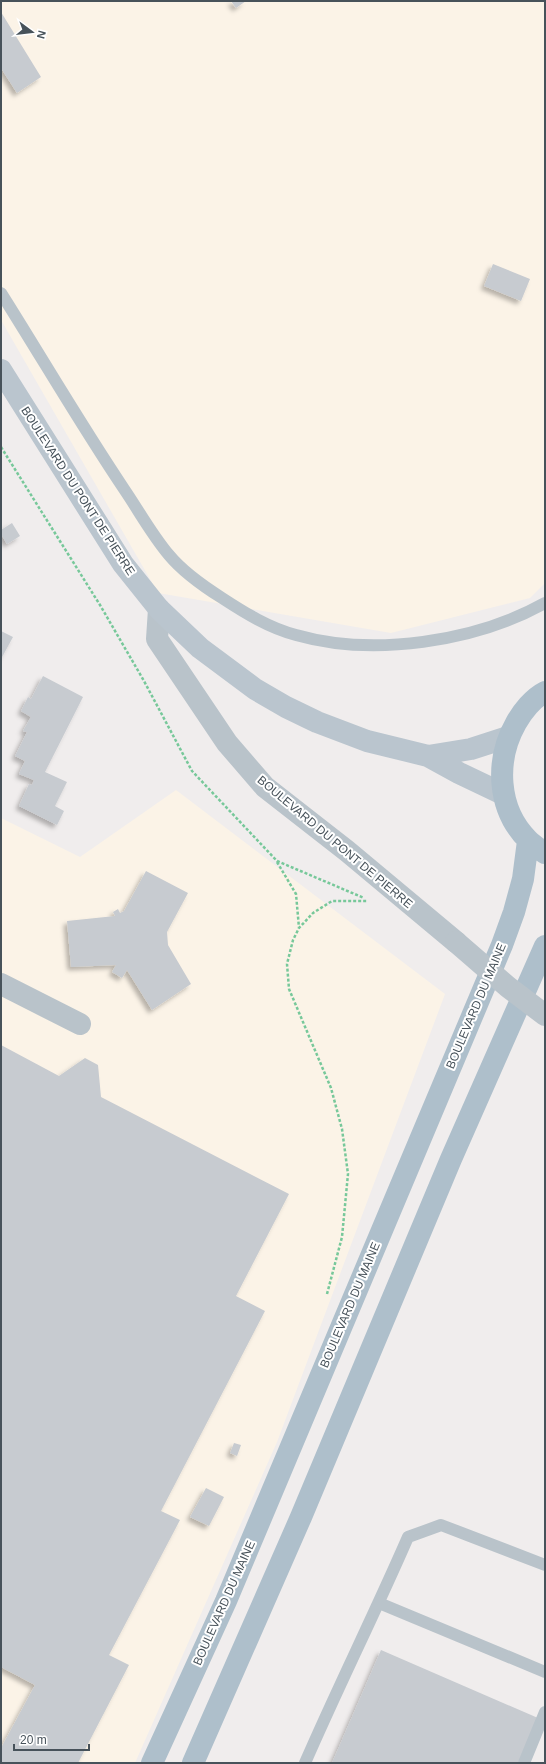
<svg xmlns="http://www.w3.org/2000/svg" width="546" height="1764" font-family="Helvetica,sans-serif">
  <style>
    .commercial { fill: #fbf3e7 }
    .building { fill: #c7cbd0; filter: url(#shadow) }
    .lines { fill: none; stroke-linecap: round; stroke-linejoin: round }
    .path { stroke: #77c89a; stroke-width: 2.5; stroke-dasharray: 3 2; stroke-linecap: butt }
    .service { stroke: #b9c3ca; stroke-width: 12 }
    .minor { stroke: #b9c3ca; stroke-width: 22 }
    .secondary { stroke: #bac5ce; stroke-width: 22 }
    .primary { stroke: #aebfcb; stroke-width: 22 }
    .minor-bridge { stroke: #b9c3ca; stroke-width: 22 }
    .labels { text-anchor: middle; stroke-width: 4; stroke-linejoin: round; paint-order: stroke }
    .street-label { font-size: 12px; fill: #47525a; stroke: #fff }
  </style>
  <defs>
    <filter id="shadow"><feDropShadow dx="-3.5" dy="3.5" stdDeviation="2" flood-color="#0004"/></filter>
  </defs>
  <rect width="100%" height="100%" fill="#f0eded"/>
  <path class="commercial" d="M 1,1 L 545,1 L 545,583 L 530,598 L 391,633 L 158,593 L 1,320 Z
    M 176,790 L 445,994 L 277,1442 L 135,1763 L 1,1763 L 1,818 L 80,857 Z"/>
  <path class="building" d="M 231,1 L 246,1 L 236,8 Z
    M 1,12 L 41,77 L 17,93 L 1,68 Z
    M 493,264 L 530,279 L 521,301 L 484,286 Z
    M 12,523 L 20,536 L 7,544 L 1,534 L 1,530 Z
    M 1,631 L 13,637 L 1,659 Z
    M 43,676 L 83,697 L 45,772 L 67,782 L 55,806 L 64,811 L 57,825 L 19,806 L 29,784 L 32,785 L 34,780 L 19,774 L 25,761 L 15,756 L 27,732 L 23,731 L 31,717 L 21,711 L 28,697 L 31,699 Z
    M 146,871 L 188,893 L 167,932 L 168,945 L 191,984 L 152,1010 L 127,970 L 122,978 L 112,972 L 116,965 L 71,967 L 67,921 L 115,916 L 113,912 L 118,909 L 120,913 L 124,911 Z
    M 1,1045 L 59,1076 L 85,1058 L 98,1065 L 101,1097 L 289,1194 L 236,1296 L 265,1311 L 161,1511 L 180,1520 L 109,1655 L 129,1665 L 78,1763 L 1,1763 L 1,1748 L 35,1685 L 1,1667 Z
    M 234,1443 L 241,1445 L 237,1456 L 230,1453 Z
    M 206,1488 L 224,1497 L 209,1526 L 190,1517 Z
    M 381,1650 L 538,1718 L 518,1763 L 332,1763 Z"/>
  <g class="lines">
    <path class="path" d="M 1,447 L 100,605 L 144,681 L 192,771 L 277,861 L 364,898
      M 277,862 L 296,894 L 299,928
      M 327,1294 L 342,1237 L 348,1174 L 342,1129 L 331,1088 L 289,989 L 287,964 L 293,940 L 299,928 L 313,913 L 332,901 L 368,901"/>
    <path class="service" d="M 1,293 C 42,358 81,425 124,489 C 139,511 152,535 169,555 C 183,572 203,586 222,598 C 245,613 269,628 296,635 C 373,657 475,642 545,603
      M 379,1603 L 545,1672
      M 305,1763 C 338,1687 375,1613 408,1537 L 441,1525 L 545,1565
      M 524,1763 L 545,1712"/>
    <path class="minor" d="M 159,609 L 157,639 L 227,743 L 265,787 L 347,851 L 456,942
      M 1,984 L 80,1024"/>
    <path class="secondary" d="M 1,370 L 123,564 L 159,609 L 200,648 L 255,689 L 286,707 L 317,722 L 367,741 L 428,756 L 459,773 L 503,794
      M 428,756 L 471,749 L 508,737"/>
    <path class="primary" d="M 545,692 C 533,698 522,712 516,723 C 495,760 497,809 528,840 C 533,845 539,849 545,853
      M 152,1763 L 226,1601 L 502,945 L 514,912 L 523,879 L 528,841
      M 193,1763 L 301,1517 L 451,1159 L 545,946"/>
    <path class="minor-bridge" d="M 456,942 L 508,987 L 545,1015"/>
  </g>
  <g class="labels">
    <g class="street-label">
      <text transform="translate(78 491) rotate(57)" y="4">BOULEVARD DU PONT DE PIERRE</text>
      <text transform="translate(335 842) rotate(40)" y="4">BOULEVARD DU PONT DE PIERRE</text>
      <text transform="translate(476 1006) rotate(-67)" y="4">BOULEVARD DU MAINE</text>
      <text transform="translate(350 1305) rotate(-67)" y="4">BOULEVARD DU MAINE</text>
      <text transform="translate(224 1603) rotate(-66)" y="4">BOULEVARD DU MAINE</text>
    </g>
  </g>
  <rect width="546" height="1764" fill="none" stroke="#47525a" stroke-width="4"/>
  <g transform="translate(32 32) rotate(105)" stroke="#ffffff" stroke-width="3" paint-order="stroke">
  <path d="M0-3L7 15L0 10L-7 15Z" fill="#47525a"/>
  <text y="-6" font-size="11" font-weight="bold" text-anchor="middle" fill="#47525a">N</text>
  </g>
  <path d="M14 1744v6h75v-6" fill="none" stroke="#47525a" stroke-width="2"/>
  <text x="20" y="1744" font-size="12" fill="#47525a" stroke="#ffffff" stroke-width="3" paint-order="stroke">20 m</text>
</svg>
